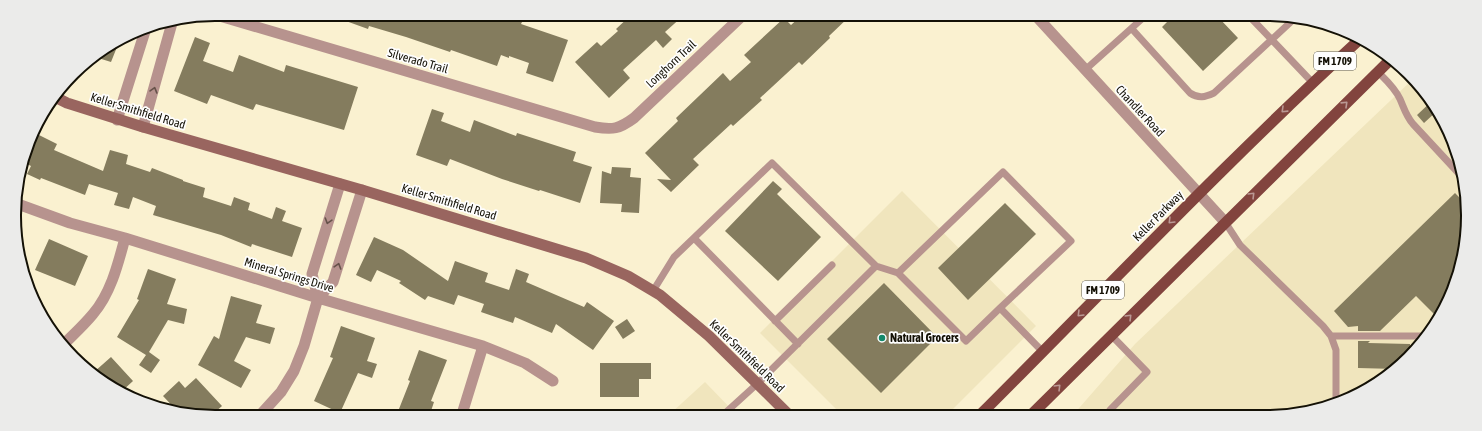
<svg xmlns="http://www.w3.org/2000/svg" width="1482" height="431" font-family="'Asap Condensed',sans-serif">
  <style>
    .built { fill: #f0e5bd }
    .building { fill: #847c5e }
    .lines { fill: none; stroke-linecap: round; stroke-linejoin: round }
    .service { stroke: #b7938e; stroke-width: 7 }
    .minor { stroke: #b7938e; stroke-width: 11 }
    .secondary { stroke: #99655f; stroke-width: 11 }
    .primary { stroke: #82443e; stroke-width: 11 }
    .oneway { stroke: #66524a }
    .oneway2 { stroke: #ba9894 }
    .poi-dot { fill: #14896a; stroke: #fefefe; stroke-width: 1.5 }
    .labels { text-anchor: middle; stroke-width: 3.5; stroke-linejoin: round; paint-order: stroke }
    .shield { fill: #fefefe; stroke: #5a5850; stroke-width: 1 }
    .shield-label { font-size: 11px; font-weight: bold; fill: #141106 }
    .street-label { font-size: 12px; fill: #141106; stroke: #fefefe }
    .poi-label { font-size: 12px; font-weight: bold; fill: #141106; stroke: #fefefe; text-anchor: start }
    .rim { fill: none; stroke: #141106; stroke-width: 2 }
  </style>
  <rect width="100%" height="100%" fill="#faf1d0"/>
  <path class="built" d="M 1411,81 L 1434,103 L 1464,176 L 1464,255 L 1441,316 L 1400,367 L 1355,396 L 1293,415 L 1073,415 L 1135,344 Z
    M 902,191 L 1036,326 L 947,415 L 841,414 L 760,333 Z
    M 705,382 L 736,414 L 670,414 Z"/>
  <path class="building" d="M 332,14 L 371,15 L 380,17 L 381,15 L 504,15 L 522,22 L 521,24 L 568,40 L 553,82 L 526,73 L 529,63 L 509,56 L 509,58 L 501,55 L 497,66 L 451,50 L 450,52 L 406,37 L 369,26 L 368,29 L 332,16 Z
    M 631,15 L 683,16 L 665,32 L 672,39 L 663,48 L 656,40 L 623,70 L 630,78 L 609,98 L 575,62 L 597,42 L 601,46 L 618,31 L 616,29 Z
    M 801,16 L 850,16 L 829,36 L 830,38 L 802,65 L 799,62 L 760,98 L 762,100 L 733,126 L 731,124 L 693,159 L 699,165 L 671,192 L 657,179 L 671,180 L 645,153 L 678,121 L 676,118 L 723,73 L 730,81 L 751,62 L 744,55 L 784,18 L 791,25 Z
    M 1172,17 L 1219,18 L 1238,38 L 1203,71 L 1162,27 Z
    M 195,37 L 210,43 L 203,61 L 233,72 L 239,55 L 284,72 L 286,65 L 358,87 L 344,130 L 256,104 L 253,110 L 211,95 L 207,104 L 174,91 Z
    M 119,42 L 111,62 L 95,57 Z
    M 1432,101 L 1437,111 L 1424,123 L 1417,115 Z
    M 432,109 L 444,113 L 441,121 L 470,132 L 474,120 L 516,136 L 517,133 L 576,152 L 573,161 L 592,167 L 580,203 L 540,190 L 539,191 L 502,179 L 450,159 L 447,166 L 416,155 Z
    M 33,132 L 57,144 L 54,150 L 103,171 L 110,150 L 128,155 L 126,164 L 150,172 L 152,168 L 183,180 L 183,181 L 205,188 L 203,197 L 231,206 L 234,197 L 250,203 L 248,210 L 272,219 L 276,207 L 286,211 L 282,221 L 302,228 L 292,257 L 252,244 L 251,247 L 221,235 L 153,215 L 156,206 L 133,197 L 129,209 L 114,205 L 118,193 L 89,184 L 85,195 L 41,178 L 40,180 L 27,174 L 31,166 L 25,163 Z
    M 612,167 L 631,168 L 630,177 L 641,178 L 639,213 L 621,212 L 622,204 L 600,203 L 602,171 L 611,174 Z
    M 773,181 L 782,189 L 777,194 L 821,237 L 778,281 L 725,231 Z
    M 1455,193 L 1464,202 L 1464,255 L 1441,316 L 1439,319 L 1416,296 L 1380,331 L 1358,331 L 1358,326 L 1348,327 L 1334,311 Z
    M 1005,203 L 1036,234 L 968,300 L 938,268 Z
    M 374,237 L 403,250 L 448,281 L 455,261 L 488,273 L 485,282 L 509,290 L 516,269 L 529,274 L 526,282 L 584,307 L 587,302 L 614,321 L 593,350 L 556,324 L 552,333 L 515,317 L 513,323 L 481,312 L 484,304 L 458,295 L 454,305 L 428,296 L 425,300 L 399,283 L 401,281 L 377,270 L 371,282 L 356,275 Z
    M 49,239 L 88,256 L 75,286 L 35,270 Z
    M 148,269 L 176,279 L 167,304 L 187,309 L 184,324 L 168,320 L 149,352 L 160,360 L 151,373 L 139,365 L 146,355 L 117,337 L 139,300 L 137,299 Z
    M 884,283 L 937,337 L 881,393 L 827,339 Z
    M 231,296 L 262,305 L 256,323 L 275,328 L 270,344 L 246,337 L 234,361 L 251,370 L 241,388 L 198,365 L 214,336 L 219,339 Z
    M 627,319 L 635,331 L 623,339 L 615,327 Z
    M 341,326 L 375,338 L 367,361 L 377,364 L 372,378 L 358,373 L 340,413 L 314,401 L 333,358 L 330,357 Z
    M 1358,341 L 1370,341 L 1368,343 L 1410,344 L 1410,354 L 1396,369 L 1358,368 Z
    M 419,350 L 447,360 L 431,401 L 434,402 L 430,414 L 397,414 L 410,381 L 408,380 Z
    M 111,357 L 133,381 L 121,392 L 115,390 L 94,372 Z
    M 600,363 L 651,363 L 651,379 L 639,379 L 639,397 L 600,397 Z
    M 196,378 L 222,406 L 214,413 L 179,413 L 163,396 L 179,381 L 185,388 Z"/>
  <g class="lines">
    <path class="service" d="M 1251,18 L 1312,82
      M 1132,29 L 1190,93 C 1199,99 1205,97 1214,93 L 1295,18
      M 1085,70 L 1144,17
      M 1378,72 C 1386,80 1395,88 1400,99 C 1404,108 1406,116 1413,124 L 1464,179
      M 1225,222 L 1240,245 L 1323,326 L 1331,336 L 1336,350 L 1336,402
      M 694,238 L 798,344
      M 898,273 L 1003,172 L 1071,241 L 1000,308
      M 653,291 L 674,257 L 772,163 L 876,266
      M 775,321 L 832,265
      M 1111,335 L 1147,372 L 1110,410 L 1115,415
      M 1331,336 L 1425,336
      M 724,414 L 757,384 L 876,266 L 898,273 L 966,341 L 1000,308 L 1043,352"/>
    <path class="minor" d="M 213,14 L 595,127 C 613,130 619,129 634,118 L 742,16
      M 1037,17 L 1225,222
      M 117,120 L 146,28
      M 143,127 L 172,23
      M 15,203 L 70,223 L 125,238 L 318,298 L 483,346 L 525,363 L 553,381
      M 318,298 L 312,274 L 340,184
      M 63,345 C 73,335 84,325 93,314 C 111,293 118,264 125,238
      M 262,413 L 281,392 L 294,371 L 304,346 L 318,298 L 333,282 L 362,190
      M 462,414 L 483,346"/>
    <path class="secondary" d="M 57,98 L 67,103 L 143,127 L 362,190 L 586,258 L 628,276 L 660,295 L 709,336 L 788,414"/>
    <path class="primary" d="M 980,415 C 1106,289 1228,160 1359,40
      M 1031,415 L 1390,60"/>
  </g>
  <defs><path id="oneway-chevron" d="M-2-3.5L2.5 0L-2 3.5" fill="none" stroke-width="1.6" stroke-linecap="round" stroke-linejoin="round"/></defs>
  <g class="oneway">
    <use href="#oneway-chevron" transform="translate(154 90) rotate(-74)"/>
    <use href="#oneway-chevron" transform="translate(328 221) rotate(107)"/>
    <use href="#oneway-chevron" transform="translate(338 266) rotate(-73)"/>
  </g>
  <g class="oneway2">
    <use href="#oneway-chevron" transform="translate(1345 104) rotate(-44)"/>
    <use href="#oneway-chevron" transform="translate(1284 110) rotate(136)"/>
    <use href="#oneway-chevron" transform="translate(1252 195) rotate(-45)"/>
    <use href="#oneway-chevron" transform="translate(1171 221) rotate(135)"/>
    <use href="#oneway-chevron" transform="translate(1080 314) rotate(135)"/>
    <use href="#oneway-chevron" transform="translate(1129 317) rotate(-45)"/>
    <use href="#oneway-chevron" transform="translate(1058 387) rotate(-45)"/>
  </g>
  <circle class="poi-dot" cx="882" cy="338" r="4"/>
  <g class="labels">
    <g class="shield">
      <rect x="1314" y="52" width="42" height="18" rx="3"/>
      <rect x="1082" y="281" width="42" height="18" rx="3"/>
    </g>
    <g class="shield-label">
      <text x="1335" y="65">FM 1709</text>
      <text x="1103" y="294">FM 1709</text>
    </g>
    <g class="street-label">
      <text transform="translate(418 61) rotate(16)" y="4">Silverado Trail</text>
      <text transform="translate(671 64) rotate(-43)" y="4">Longhorn Trail</text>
      <text transform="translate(138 111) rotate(17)" y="4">Keller Smithfield Road</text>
      <text transform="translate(1140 111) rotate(47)" y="4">Chandler Road</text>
      <text transform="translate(449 202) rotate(17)" y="4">Keller Smithfield Road</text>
      <text transform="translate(1158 216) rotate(-45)" y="4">Keller Parkway</text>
      <text transform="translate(289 275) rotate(17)" y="4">Mineral Springs Drive</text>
      <text transform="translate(747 356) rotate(44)" y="4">Keller Smithfield Road</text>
    </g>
    <g class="poi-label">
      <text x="890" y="342">Natural Grocers</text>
    </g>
  </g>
  <path d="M0 0H1482V431H0ZM215 21H1267A194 194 0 0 1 1461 215V216A194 194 0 0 1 1267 410H215A194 194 0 0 1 21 216V215A194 194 0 0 1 215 21Z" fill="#ebebea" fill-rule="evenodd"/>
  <path class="rim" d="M215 21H1267A194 194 0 0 1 1461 215V216A194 194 0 0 1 1267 410H215A194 194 0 0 1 21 216V215A194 194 0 0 1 215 21Z"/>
</svg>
